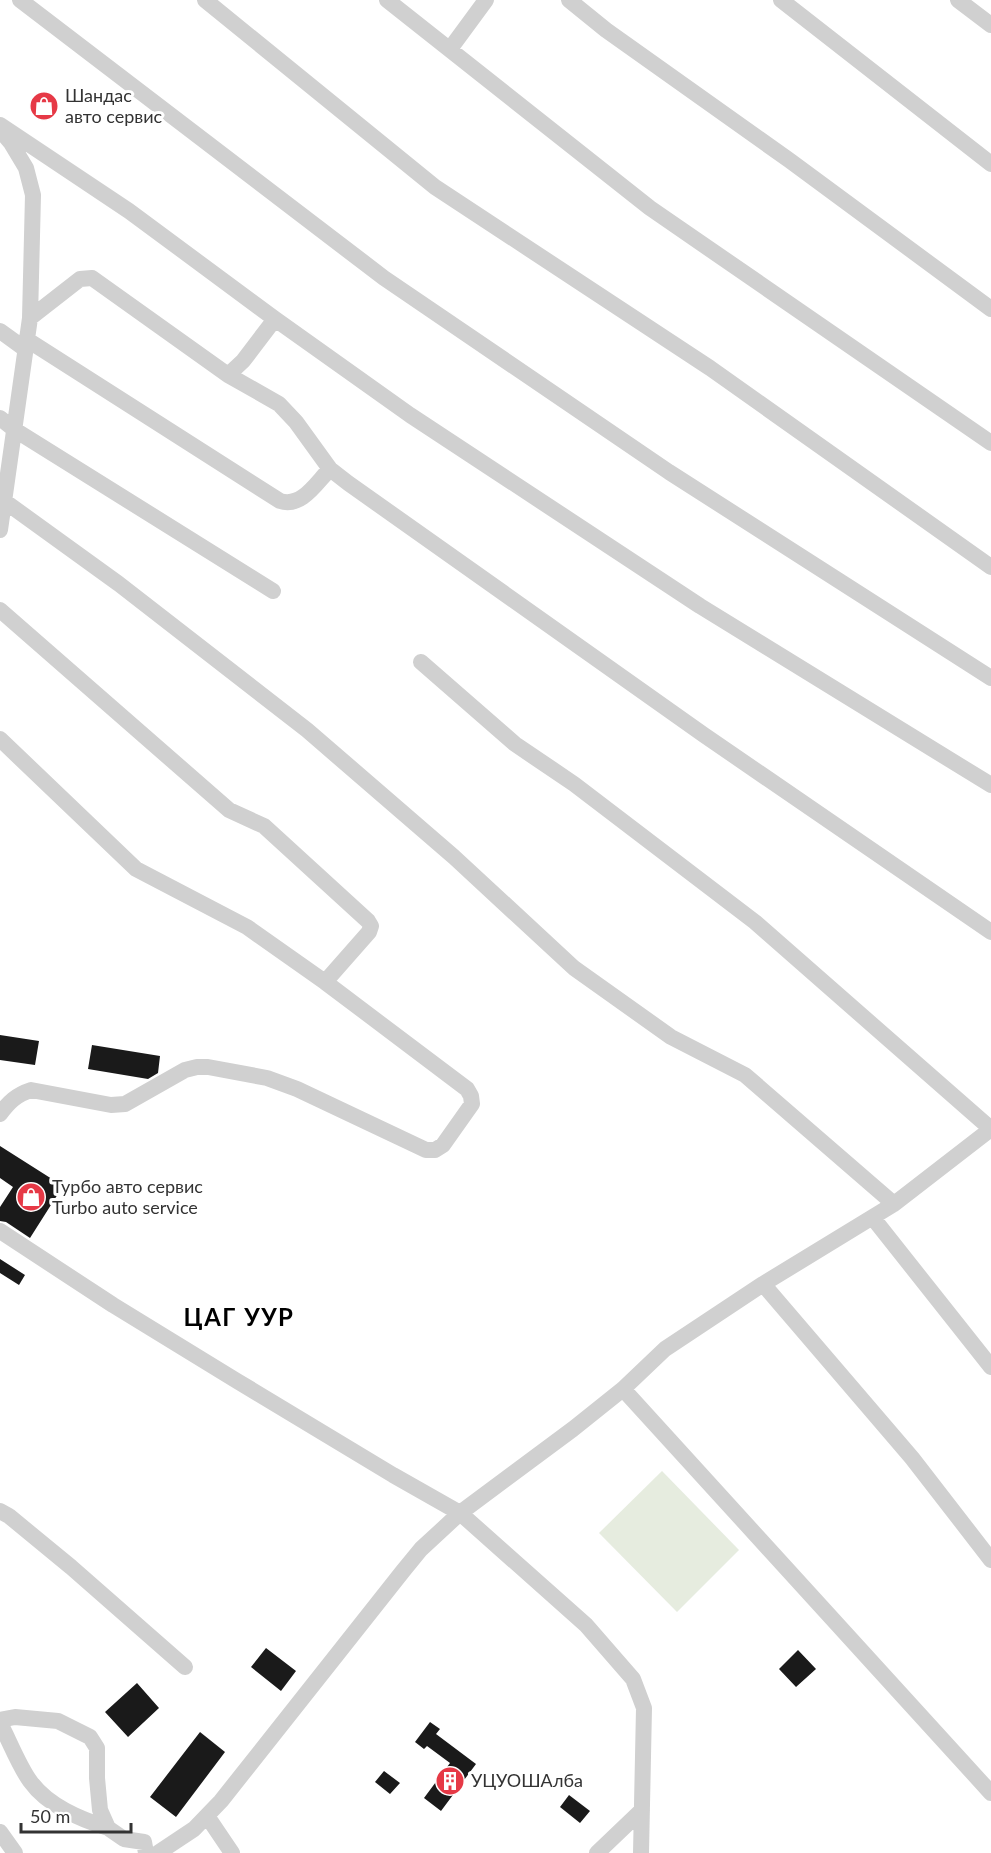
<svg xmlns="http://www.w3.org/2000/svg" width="991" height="1853" font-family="Lato,sans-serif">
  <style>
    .green { fill: #e6ecdf }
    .building { fill: #1a1a1a }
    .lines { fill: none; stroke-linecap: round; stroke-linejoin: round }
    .minor { stroke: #d0d0d0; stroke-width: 16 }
    .labels { text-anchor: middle; stroke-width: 6; stroke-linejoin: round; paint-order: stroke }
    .poi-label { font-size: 18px; fill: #333; stroke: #fff; text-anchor: start }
    .district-label { font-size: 24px; font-weight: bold; letter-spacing: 1.5px; fill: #000; stroke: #fff }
  </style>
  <rect width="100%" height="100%" fill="#fff"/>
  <path class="green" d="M 662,1471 L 739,1550 L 677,1612 L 599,1533 Z"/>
  <path class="building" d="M 0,1035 L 39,1041 L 35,1065 L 0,1060 Z
    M 92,1045 L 160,1056 L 158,1073 L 148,1079 L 88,1069 Z
    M 0,1146 L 63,1186 L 30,1238 L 6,1222 L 0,1221 L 0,1207 L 13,1187 L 0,1178 Z
    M 0,1259 L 25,1275 L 19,1285 L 0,1273 Z
    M 266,1648 L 296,1671 L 281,1691 L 251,1667 Z
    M 798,1650 L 816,1669 L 796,1687 L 779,1669 Z
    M 137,1683 L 159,1708 L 128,1737 L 105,1712 Z
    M 430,1722 L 440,1729 L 436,1734 L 476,1764 L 441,1811 L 424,1798 L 450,1763 L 427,1746 L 424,1749 L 415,1742 Z
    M 200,1732 L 225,1752 L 176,1817 L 150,1797 Z
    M 384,1771 L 400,1783 L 390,1794 L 375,1782 Z
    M 569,1795 L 590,1811 L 580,1823 L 560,1807 Z"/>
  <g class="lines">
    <path class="minor" d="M 20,0 L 384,278 L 669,472 L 991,678
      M 205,0 L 435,187 L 710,368 L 991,567
      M 387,0 L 650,208 L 991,443
      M 569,0 L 606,30 L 789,160 L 991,309
      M 781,0 L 991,164
      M 958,0 L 991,25
      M 450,49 L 486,0
      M 0,125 L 129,211 L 275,319 L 410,415 L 700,606 L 991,785
      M 30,318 L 80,279 L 92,278 L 228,375
      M 275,319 L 243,361 L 228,375 L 279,404 L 296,422 L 330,469 L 348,483 L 704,735 L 991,932
      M 0,331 L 25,349
      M 26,339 L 280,501 C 302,508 316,483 330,469
      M 0,418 L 15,430 L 273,591
      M 0,498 L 119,584 L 307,730 L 454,857 L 574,968 L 671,1037 L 745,1075 L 894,1204
      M 0,530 L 30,318 L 33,195 L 26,168 L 11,143 L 1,131
      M 0,610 L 229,810 L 264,826 L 368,921 L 371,926 L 369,932 L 325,982
      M 421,662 L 515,744 L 574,784 L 755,922 L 991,1129
      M 0,739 L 136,869 L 247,927 L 325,982 L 467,1089 L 471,1096 L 472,1104 L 443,1145 L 435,1150 L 426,1150 L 297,1089 L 267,1078 L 208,1067 L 197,1067 L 185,1070 L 125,1104 L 111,1105 L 31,1090 C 16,1095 9,1102 0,1114
      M 873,1218 L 991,1367
      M 0,1231 L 113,1305 L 237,1381 L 393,1475 L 460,1513 L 586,1625 L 633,1679 L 644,1708 L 641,1853
      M 763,1284 L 912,1458 L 991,1560
      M 623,1389 L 991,1793
      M 0,1511 L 9,1516 L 71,1567 L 185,1667
      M 0,1720 L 15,1717 L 58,1721 L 90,1737 L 97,1748 L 97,1778 L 100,1810 L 108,1828 L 124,1839 L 144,1842 L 146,1853
      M 0,1723 C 9,1740 19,1766 30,1781 C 48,1806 80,1819 108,1828
      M 207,1816 L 232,1853
      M 0,1832 L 15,1853
      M 158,1853 L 194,1829 L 221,1801 L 403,1571 L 421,1549 L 460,1513 L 573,1429 L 623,1389 L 665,1349 L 763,1284 L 894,1204 L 991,1129
      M 597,1853 L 642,1810"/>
  </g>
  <defs>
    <g id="shop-disc" transform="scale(1.5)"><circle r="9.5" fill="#e63946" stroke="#fff"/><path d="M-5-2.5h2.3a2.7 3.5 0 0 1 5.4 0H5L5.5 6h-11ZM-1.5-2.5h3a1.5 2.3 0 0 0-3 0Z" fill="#fff"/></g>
    <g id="building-disc" transform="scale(1.5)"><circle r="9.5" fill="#e63946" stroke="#fff"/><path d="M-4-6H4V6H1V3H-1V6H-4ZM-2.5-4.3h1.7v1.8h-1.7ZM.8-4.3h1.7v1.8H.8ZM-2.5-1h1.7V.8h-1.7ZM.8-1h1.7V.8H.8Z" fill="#fff"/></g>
  </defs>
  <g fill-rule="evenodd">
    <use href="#shop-disc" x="44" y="106"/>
    <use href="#shop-disc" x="31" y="1197"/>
    <use href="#building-disc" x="450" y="1781"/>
  </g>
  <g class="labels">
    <g class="poi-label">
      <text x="65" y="102">Шандас<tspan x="65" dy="21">авто сервис</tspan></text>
      <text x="52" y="1193">Турбо авто сервис<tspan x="52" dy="21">Turbo auto service</tspan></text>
      <text x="471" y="1787">УЦУОШАлба</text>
    </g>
    <g class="district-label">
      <text x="239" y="1326">ЦАГ УУР</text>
    </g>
  </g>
  <path d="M21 1823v9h110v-9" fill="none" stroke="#333333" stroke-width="3"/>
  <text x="30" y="1823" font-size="18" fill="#333333" stroke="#ffffff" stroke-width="4.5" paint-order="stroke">50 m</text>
</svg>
